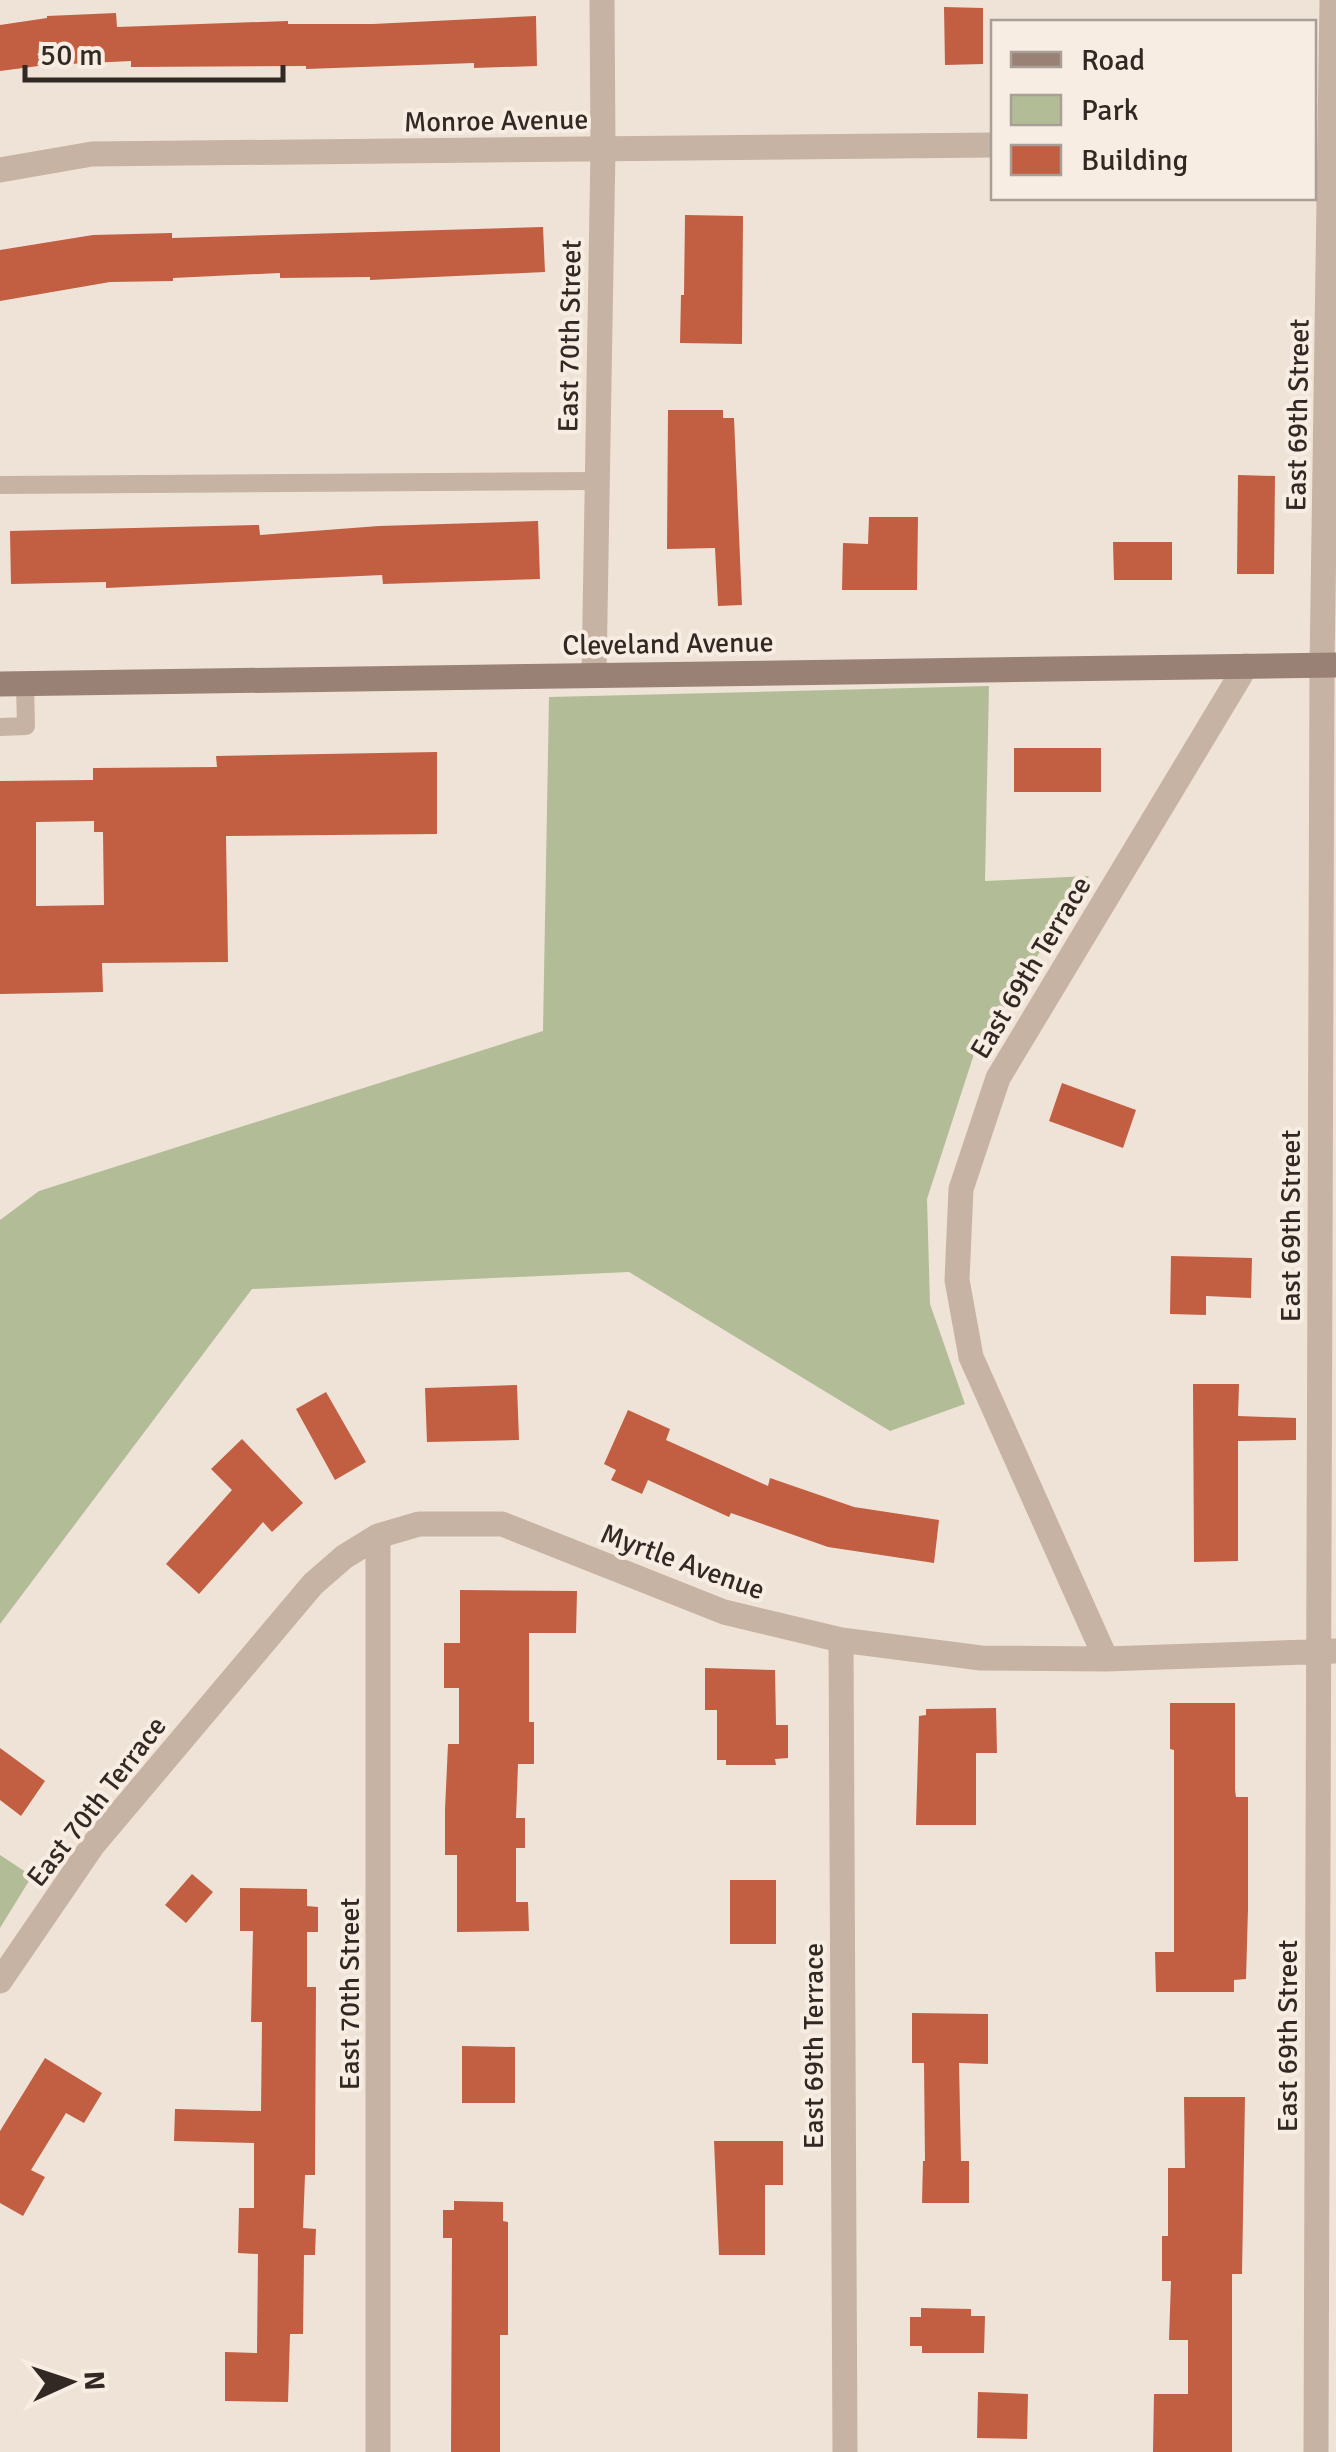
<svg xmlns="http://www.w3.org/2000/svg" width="1336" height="2452" font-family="Signika,sans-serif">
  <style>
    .green { fill: #b2bd98 }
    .building { fill: #c25e42; fill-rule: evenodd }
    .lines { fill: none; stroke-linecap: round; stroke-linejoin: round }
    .lane { stroke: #c7b3a3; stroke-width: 18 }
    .street { stroke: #c7b3a3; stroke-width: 25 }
    .secondary { stroke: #9a8175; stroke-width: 25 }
    .labels { text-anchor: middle; stroke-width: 8; stroke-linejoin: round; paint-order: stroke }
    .street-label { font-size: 28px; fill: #322925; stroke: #f8ede2 }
  </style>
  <rect width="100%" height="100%" fill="#efe3d7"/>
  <path class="green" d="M 989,686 L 985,881 L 1089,876 L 974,1054 L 927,1199 L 930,1304 L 965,1404 L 890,1431 L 629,1272 L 252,1289 L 0,1624 L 0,1220 L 39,1191 L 543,1031 L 549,697 Z
    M 0,1855 L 32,1876 L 0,1928 Z"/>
  <path class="building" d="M 944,7 L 983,8 L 983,64 L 945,65 Z
    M 116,13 L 117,27 L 288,21 L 288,24 L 373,24 L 536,16 L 537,66 L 474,68 L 474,63 L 306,69 L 306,66 L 131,67 L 131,61 L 46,65 L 0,71 L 0,25 L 47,18 L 47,16 Z
    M 685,215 L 743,216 L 742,344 L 680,343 L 681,295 L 684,295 Z
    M 543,227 L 545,272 L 370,280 L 370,277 L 280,278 L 280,273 L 173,278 L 173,281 L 110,282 L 0,301 L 0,250 L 93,235 L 172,233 L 172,238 Z
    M 668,410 L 723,410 L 723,418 L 734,418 L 742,605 L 718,606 L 715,548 L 667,549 Z
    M 1238,475 L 1275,476 L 1274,574 L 1237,574 Z
    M 869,517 L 918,517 L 917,590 L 842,590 L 843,543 L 868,544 Z
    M 538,521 L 540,579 L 383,584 L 382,575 L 106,588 L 106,582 L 11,584 L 10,531 L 259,525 L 260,535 L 379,526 Z
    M 1113,542 L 1172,542 L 1172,580 L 1114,580 Z
    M 1014,748 L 1101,748 L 1101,792 L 1014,792 Z
    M 437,752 L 437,834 L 226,836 L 228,962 L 102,963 L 103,992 L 0,994 L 0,781 L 93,780 L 93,768 L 217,767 L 216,756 ZM 94,821 L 94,832 L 103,832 L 104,905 L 36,906 L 36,822 Z
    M 1062,1083 L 1136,1110 L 1123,1148 L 1049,1121 Z
    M 1171,1256 L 1252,1258 L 1251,1298 L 1206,1296 L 1206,1315 L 1170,1314 Z
    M 1193,1384 L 1239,1384 L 1238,1416 L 1296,1418 L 1296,1440 L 1238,1441 L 1238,1561 L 1194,1562 Z
    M 517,1385 L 519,1440 L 427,1442 L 425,1388 Z
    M 326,1392 L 366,1462 L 335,1480 L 296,1409 Z
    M 628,1410 L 670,1429 L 666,1440 L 768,1486 L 770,1478 L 854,1507 L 939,1520 L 934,1563 L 828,1547 L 731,1513 L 729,1517 L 648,1480 L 642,1494 L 611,1480 L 616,1470 L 604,1464 Z
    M 242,1439 L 303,1503 L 272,1532 L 263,1522 L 199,1594 L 166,1564 L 232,1490 L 211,1469 Z
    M 460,1590 L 577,1591 L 576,1633 L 529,1633 L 529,1722 L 534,1722 L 534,1764 L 518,1764 L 516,1818 L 525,1818 L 525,1848 L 516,1848 L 516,1902 L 528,1902 L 529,1931 L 457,1932 L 457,1855 L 445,1855 L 445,1810 L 448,1744 L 459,1744 L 459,1688 L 444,1688 L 444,1643 L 460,1643 Z
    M 705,1668 L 775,1670 L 776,1725 L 788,1725 L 788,1758 L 775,1759 L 776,1765 L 726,1765 L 726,1760 L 717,1760 L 717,1710 L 705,1710 Z
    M 1170,1703 L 1235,1703 L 1235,1790 L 1236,1797 L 1248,1797 L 1248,1909 L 1246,1979 L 1234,1980 L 1234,1992 L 1156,1992 L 1155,1952 L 1174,1952 L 1174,1750 L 1170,1749 Z
    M 996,1708 L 997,1753 L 976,1753 L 976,1825 L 916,1825 L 919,1716 L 926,1715 L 926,1709 Z
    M 0,1748 L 45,1781 L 21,1816 L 0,1800 Z
    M 192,1874 L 213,1892 L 186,1923 L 165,1905 Z
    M 730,1880 L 776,1880 L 776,1944 L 730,1944 Z
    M 240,1888 L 307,1889 L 307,1906 L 318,1907 L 318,1932 L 307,1932 L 307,1987 L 316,1987 L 315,2175 L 305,2175 L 303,2228 L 316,2229 L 315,2255 L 304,2255 L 303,2334 L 290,2334 L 288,2402 L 225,2401 L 225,2352 L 257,2353 L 258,2254 L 238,2253 L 239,2208 L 254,2208 L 254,2143 L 174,2141 L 175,2109 L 261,2111 L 262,2022 L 251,2022 L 253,1931 L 240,1931 Z
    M 912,2013 L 988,2014 L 988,2064 L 959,2063 L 961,2161 L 969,2161 L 969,2203 L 922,2203 L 923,2161 L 925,2161 L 924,2063 L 912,2063 Z
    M 462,2046 L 515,2047 L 515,2103 L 462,2103 Z
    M 45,2058 L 102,2093 L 84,2123 L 66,2113 L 31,2170 L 45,2177 L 23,2216 L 0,2203 L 0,2131 Z
    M 1184,2097 L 1245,2097 L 1242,2274 L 1232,2274 L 1232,2452 L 1153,2452 L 1154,2394 L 1188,2394 L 1188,2340 L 1169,2340 L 1171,2281 L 1162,2281 L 1162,2236 L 1168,2236 L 1168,2168 L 1185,2168 Z
    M 714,2141 L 783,2141 L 783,2185 L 765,2185 L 765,2255 L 719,2255 Z
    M 454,2201 L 503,2202 L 503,2221 L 508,2222 L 508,2335 L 500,2335 L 500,2452 L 451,2452 L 452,2238 L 443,2238 L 443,2210 L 454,2210 Z
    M 921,2308 L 971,2309 L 971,2316 L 985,2316 L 984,2353 L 922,2353 L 922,2346 L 910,2346 L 910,2317 L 921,2317 Z
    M 978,2392 L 1028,2394 L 1027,2439 L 977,2438 Z"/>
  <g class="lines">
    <path class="lane" d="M 0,485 L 597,481
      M 0,727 L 26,726 L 25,684"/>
    <path class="street" d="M 0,170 L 92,154 L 994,145
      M 594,674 L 603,149 L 602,0
      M 841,1640 L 845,2452
      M 1106,1659 L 971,1357 L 957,1280 L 961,1189 L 998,1078 L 1246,666
      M 0,1981 L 93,1845 L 313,1584 L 344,1557 L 378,1536 L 419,1524 L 502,1524 L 724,1612 L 841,1640 L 981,1658 L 1106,1659 L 1336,1651
      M 378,2452 L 378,1536
      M 1316,2452 L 1322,666 L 1332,0"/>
    <path class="secondary" d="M 0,684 L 1336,665"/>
  </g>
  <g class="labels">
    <g class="street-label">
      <text transform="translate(496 120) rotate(-1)" y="10">Monroe Avenue</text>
      <text transform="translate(569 336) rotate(-89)" y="10">East 70th Street</text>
      <text transform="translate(1297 415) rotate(-89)" y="10">East 69th Street</text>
      <text transform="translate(668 643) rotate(-1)" y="10">Cleveland Avenue</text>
      <text transform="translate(1030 967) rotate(-59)" y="10">East 69th Terrace</text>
      <text transform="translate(1290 1226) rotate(-90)" y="10">East 69th Street</text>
      <text transform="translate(683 1561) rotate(20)" y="10">Myrtle Avenue</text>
      <text transform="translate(96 1801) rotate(-52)" y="10">East 70th Terrace</text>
      <text transform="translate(349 1994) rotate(-90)" y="10">East 70th Street</text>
      <text transform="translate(1287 2036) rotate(-90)" y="10">East 69th Street</text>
      <text transform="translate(813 2046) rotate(-90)" y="10">East 69th Terrace</text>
    </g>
  </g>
  <rect x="991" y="20" width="325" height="180" fill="#f8ede2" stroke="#a99f96" stroke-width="2.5"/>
  <rect x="1011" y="52" width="50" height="15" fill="#9a8175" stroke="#a99f96" stroke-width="2.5"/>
  <text x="1081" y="70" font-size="30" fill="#322925">Road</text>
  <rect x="1011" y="95" width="50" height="30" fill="#b2bd98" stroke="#a99f96" stroke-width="2.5"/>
  <text x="1081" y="120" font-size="30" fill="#322925">Park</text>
  <rect x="1011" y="145" width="50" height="30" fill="#c25e42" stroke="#a99f96" stroke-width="2.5"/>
  <text x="1081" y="170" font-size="30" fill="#322925">Building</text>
  <g transform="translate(70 2382) rotate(87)" stroke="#f8ede2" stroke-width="8" paint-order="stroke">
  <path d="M0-8L18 38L0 25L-18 38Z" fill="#322925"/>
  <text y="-15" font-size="28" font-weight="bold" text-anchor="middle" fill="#322925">N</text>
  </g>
  <path d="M25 65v15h258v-15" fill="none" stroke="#322925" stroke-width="5"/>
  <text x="40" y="65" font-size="30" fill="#322925" stroke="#f8ede2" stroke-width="8" paint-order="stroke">50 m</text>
</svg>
